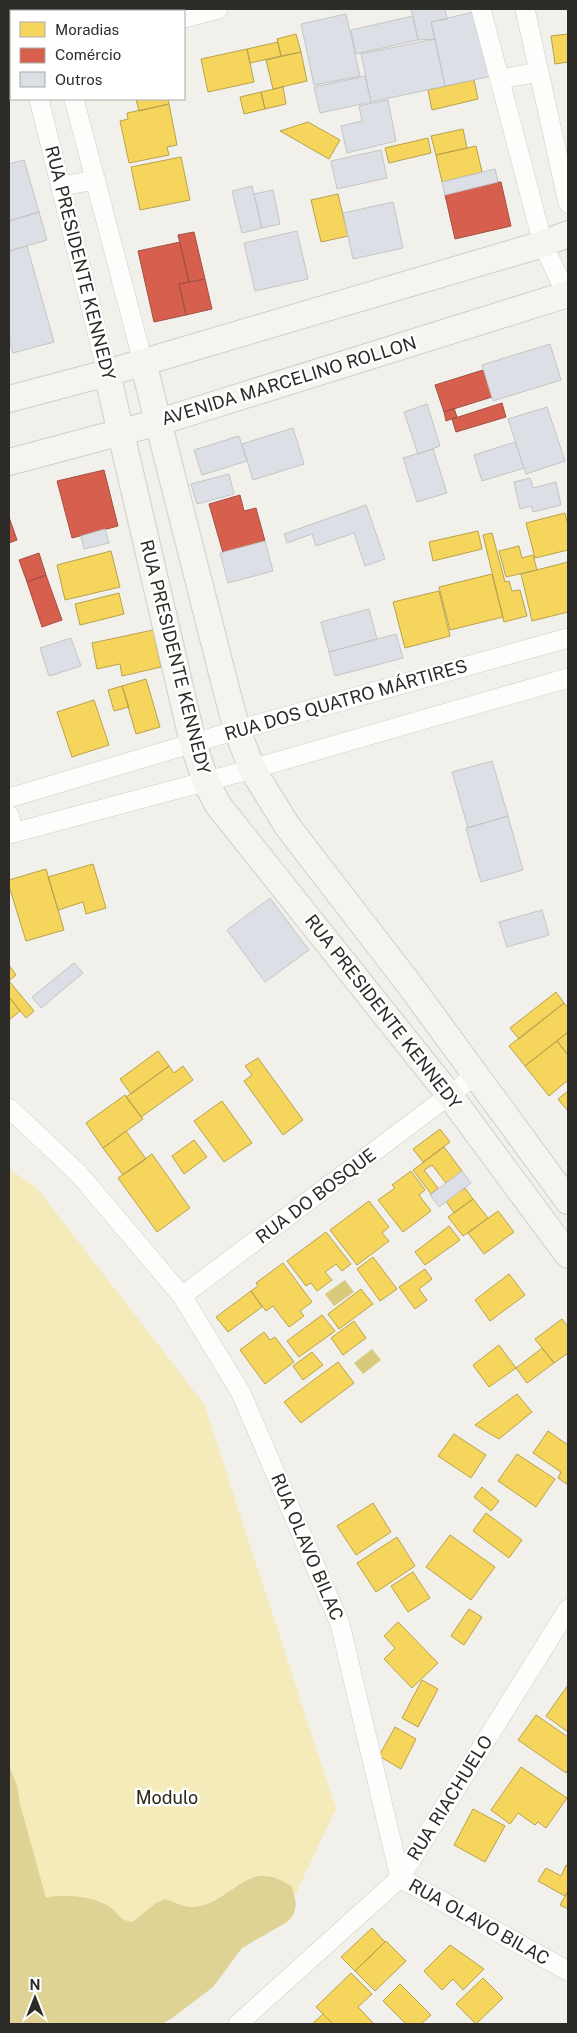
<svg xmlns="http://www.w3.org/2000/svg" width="577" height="2033" font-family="'Public Sans',sans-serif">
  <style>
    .green { fill: #f4eaba }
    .forest { fill: #ded395 }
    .water { fill: #d8ca7c }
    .homes { fill: #f6d55c; stroke: #b9a24c }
    .shops { fill: #d6604d; stroke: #a35042 }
    .building { fill: #dddfe7; stroke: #c4c5c4 }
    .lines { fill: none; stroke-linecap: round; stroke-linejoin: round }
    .street-casing { stroke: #cfceca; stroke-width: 20 }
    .secondary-casing { stroke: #cfceca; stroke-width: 28 }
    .street { stroke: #fdfdfc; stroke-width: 19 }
    .secondary { stroke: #f5f4ef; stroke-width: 26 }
    .labels { text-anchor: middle; stroke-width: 5; stroke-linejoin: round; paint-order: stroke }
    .street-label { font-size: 18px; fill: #2c2b28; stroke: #fff }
    .park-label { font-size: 18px; fill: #2d2917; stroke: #fff }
  </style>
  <rect width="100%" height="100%" fill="#f1f0eb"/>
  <path class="green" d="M 9,1169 L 36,1187 L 204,1404 L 336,1809 L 295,1895 L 160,2024 L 9,2024 Z"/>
  <path class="forest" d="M 9,1766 L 17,1785 L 20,1804 L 46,1898 C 63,1893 97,1897 111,1908 C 121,1916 119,1920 133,1922 L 156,1903 L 165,1899 C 175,1902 184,1908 194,1907 C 234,1903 247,1855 292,1887 L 296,1904 L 294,1914 L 287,1922 L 242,1948 L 213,1987 L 171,2019 L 162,2024 L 9,2024 Z"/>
  <path class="water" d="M 345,1280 L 354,1292 L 334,1306 L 325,1294 Z
    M 372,1349 L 381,1360 L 363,1374 L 354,1363 Z"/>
  <path class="homes" d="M 296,34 L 301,52 L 281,56 L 277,39 Z
    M 568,34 L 568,62 L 555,64 L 551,36 Z
    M 278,42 L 281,56 L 250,63 L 247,49 Z
    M 247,49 L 254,82 L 208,92 L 201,59 Z
    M 301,52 L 307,81 L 273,89 L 266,60 Z
    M 474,80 L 478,99 L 432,110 L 428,90 Z
    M 283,87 L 286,104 L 265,109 L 261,92 Z
    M 261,92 L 265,109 L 244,114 L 240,97 Z
    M 136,99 L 168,99 L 169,104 L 139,111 Z
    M 169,104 L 177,145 L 167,147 L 169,155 L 129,163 L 120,121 L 128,119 L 127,113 Z
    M 308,122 L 340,140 L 329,159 L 280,131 Z
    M 463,129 L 467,148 L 436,155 L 431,136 Z
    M 428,138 L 431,153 L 389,163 L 385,148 Z
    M 476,146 L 482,172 L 442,182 L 436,155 Z
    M 181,157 L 190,200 L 140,210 L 131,167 Z
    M 338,194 L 348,236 L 321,242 L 311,200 Z
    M 565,513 L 568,526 L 568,550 L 535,558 L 526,523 Z
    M 478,531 L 482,549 L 433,561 L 429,542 Z
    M 492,533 L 505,582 L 509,581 L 512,591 L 520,590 L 527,616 L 504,622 L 483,535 Z
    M 519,546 L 522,558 L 533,555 L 537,570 L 506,577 L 499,551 Z
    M 111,551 L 120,587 L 65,600 L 57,565 Z
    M 568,562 L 568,612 L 532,621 L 521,574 Z
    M 492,574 L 503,617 L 450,630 L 439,587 Z
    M 439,591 L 450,636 L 405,648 L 393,602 Z
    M 119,593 L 124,614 L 80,625 L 75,604 Z
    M 153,630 L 161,667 L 122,676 L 120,664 L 97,669 L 92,643 Z
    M 146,679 L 160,727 L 136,734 L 122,686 Z
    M 122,686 L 129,707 L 114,711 L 108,690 Z
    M 94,700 L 109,745 L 72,757 L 57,712 Z
    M 93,864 L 106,908 L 86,914 L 83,902 L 58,910 L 48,877 Z
    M 46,869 L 64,930 L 26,941 L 9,886 L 9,880 Z
    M 9,965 L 16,975 L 9,981 Z
    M 9,981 L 34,1011 L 26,1018 L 9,997 Z
    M 556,992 L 564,1003 L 519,1039 L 510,1028 Z
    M 9,997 L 20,1011 L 9,1020 Z
    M 564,1003 L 568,1008 L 568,1032 L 525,1066 L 509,1046 Z
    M 568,1032 L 568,1055 L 557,1041 Z
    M 557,1041 L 568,1055 L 568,1080 L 549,1096 L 525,1066 Z
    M 158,1051 L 169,1066 L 131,1094 L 120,1079 Z
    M 258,1058 L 303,1120 L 283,1135 L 244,1081 L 252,1075 L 245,1066 Z
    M 169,1066 L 174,1073 L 183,1066 L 193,1080 L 141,1117 L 126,1097 Z
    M 568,1091 L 568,1111 L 558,1099 Z
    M 125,1095 L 143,1119 L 103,1148 L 86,1123 Z
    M 222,1101 L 252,1143 L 224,1162 L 194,1121 Z
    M 440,1129 L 450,1142 L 423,1162 L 413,1149 Z
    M 126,1131 L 146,1159 L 123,1175 L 103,1148 Z
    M 194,1140 L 207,1157 L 184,1174 L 172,1156 Z
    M 444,1147 L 462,1171 L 446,1183 L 432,1165 L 424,1170 L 438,1188 L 431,1194 L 413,1170 Z
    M 152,1154 L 190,1208 L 157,1232 L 118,1178 Z
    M 411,1171 L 425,1190 L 419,1195 L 431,1211 L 403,1232 L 378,1200 L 395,1188 L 392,1185 Z
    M 465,1188 L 473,1199 L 454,1213 L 446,1201 Z
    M 473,1199 L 488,1218 L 463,1236 L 448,1217 Z
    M 369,1201 L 389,1227 L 382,1233 L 389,1241 L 357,1265 L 330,1230 Z
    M 498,1211 L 514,1232 L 484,1254 L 468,1233 Z
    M 449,1226 L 460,1240 L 425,1265 L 415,1252 Z
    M 326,1232 L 351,1264 L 342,1271 L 336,1264 L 325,1272 L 332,1280 L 317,1291 L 311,1283 L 306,1286 L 287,1261 Z
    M 373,1257 L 397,1289 L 380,1301 L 357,1269 Z
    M 283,1263 L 312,1302 L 300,1311 L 304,1316 L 289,1327 L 273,1306 L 266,1311 L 251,1291 L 258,1286 L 256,1283 Z
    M 425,1269 L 432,1279 L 419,1289 L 427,1300 L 415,1309 L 399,1287 Z
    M 509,1274 L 525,1295 L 490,1321 L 475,1300 Z
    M 361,1289 L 373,1304 L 339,1329 L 328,1314 Z
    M 251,1291 L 262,1307 L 228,1332 L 216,1317 Z
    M 322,1315 L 335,1331 L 299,1357 L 287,1341 Z
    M 562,1319 L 568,1327 L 568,1353 L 554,1363 L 535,1339 Z
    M 354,1321 L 366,1338 L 343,1355 L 331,1338 Z
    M 264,1332 L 270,1340 L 275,1337 L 294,1362 L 265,1384 L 240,1350 Z
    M 499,1345 L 516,1368 L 489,1387 L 473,1365 Z
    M 542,1348 L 554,1363 L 527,1383 L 516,1368 Z
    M 312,1352 L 323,1365 L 303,1380 L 293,1366 Z
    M 338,1362 L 354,1383 L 301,1423 L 284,1402 Z
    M 517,1394 L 532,1412 L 499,1439 L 475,1425 Z
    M 548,1431 L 568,1445 L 568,1485 L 558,1478 L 561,1472 L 533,1453 Z
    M 454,1434 L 486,1455 L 471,1478 L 438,1456 Z
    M 517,1454 L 555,1479 L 536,1507 L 498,1481 Z
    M 482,1487 L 499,1501 L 491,1511 L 474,1497 Z
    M 373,1503 L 391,1532 L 356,1555 L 337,1526 Z
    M 486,1513 L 522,1540 L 509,1558 L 473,1531 Z
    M 450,1535 L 495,1567 L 471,1600 L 426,1567 Z
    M 397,1537 L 415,1566 L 376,1592 L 357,1563 Z
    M 413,1572 L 430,1598 L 408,1612 L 391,1586 Z
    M 469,1609 L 482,1617 L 464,1645 L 451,1636 Z
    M 398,1622 L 438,1663 L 412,1688 L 384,1659 L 395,1648 L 384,1636 Z
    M 422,1680 L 438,1689 L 418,1727 L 402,1718 Z
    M 568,1685 L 568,1732 L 546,1716 Z
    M 536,1715 L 568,1737 L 568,1769 L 566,1773 L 518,1740 Z
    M 395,1727 L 416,1739 L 401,1769 L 379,1756 Z
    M 521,1767 L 567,1798 L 546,1828 L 538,1822 L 535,1825 L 518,1813 L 510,1824 L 491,1810 Z
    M 473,1809 L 505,1826 L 485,1862 L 454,1845 Z
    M 566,1865 L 568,1866 L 568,1891 L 565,1896 L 538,1881 L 546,1868 L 561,1876 Z
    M 568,1891 L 568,1909 L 560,1905 Z
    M 372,1928 L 385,1942 L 355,1971 L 341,1957 Z
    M 386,1941 L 406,1961 L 375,1991 L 355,1971 Z
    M 450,1945 L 484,1969 L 463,1990 L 453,1979 L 442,1990 L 424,1971 Z
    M 351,1973 L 372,1994 L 358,2007 L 374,2024 L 333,2024 L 316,2007 Z
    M 483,1978 L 503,1998 L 476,2024 L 456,2004 Z
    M 400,1984 L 431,2015 L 421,2024 L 406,2024 L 383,2001 Z
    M 323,2014 L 333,2024 L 312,2024 Z"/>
  <path class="shops" d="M 498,182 L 501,182 L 511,226 L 455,239 L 445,195 Z
    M 194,232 L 205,279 L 189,282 L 178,235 Z
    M 180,242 L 189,282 L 179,284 L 186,315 L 154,322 L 138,251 Z
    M 205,279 L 212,309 L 186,315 L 179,284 Z
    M 483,370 L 492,397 L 444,412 L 435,385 Z
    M 502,403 L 506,417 L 456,432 L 452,419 Z
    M 454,408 L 457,417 L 446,421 L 444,412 Z
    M 104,470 L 118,526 L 72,538 L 57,481 Z
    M 240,495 L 244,511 L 256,508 L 265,541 L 223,553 L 209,504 Z
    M 9,517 L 17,540 L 9,543 Z
    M 39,553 L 46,575 L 27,582 L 19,560 Z
    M 46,575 L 62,620 L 42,627 L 27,582 Z"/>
  <path class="building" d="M 411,9 L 445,9 L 447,19 L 431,22 L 435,39 L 418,40 Z
    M 478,11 L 492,76 L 445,86 L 431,22 Z
    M 346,14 L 360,76 L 314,85 L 301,24 Z
    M 413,16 L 418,40 L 356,54 L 351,30 Z
    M 435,39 L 445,86 L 371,102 L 361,54 Z
    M 365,76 L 371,102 L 320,113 L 314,87 Z
    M 388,100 L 396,141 L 347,153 L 341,126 L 362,121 L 359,106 Z
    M 381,150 L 387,178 L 337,189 L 331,161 Z
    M 24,160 L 39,212 L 9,221 L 9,164 Z
    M 495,169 L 498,182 L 445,195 L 442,182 Z
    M 252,186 L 262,228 L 242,233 L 232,191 Z
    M 273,190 L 280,224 L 262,228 L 254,194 Z
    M 393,202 L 403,248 L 353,259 L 343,213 Z
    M 39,212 L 47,240 L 9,251 L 9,221 Z
    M 297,231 L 308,279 L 255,291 L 244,243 Z
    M 27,246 L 54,342 L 13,353 L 9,340 L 9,251 Z
    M 550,344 L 561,380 L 493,401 L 482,365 Z
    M 427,404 L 440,446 L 418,454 L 404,412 Z
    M 547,407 L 565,461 L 526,474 L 508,419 Z
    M 293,428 L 304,464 L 253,480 L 242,444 Z
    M 239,436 L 247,461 L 202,475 L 194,450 Z
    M 515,442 L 524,468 L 482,481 L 474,455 Z
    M 433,449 L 447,493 L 417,502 L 403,458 Z
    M 229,474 L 234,494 L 197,504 L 191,484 Z
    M 530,478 L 533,488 L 556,482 L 561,505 L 533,512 L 531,506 L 520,509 L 514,482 Z
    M 366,505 L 385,559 L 365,566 L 354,533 L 316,546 L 312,534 L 287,543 L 284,534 Z
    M 105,529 L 109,543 L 84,549 L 81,536 Z
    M 265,541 L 273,571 L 228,583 L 220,553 Z
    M 369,609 L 377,639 L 329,652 L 321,622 Z
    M 396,634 L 403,658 L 335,676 L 329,652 Z
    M 71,638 L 81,666 L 49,676 L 40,648 Z
    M 492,761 L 508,816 L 468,828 L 452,772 Z
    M 508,816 L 523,870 L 481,882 L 466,828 Z
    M 270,898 L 309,950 L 265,982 L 227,930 Z
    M 542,910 L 549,935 L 507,947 L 499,922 Z
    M 74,963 L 83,973 L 41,1008 L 32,997 Z
    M 462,1171 L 471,1183 L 439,1207 L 430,1195 Z"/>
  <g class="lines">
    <g class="street-casing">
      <path id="street" d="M 15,9 L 16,11
        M 51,9 L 52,11
        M 481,9 L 543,244 L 568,298
        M 525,9 L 568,203
        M 83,11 L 92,9
        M 184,18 L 218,9
        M 9,31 L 11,31
        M 9,67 L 11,66
        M 500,79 L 539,72
        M 39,99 L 107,373
        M 74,99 L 143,362
        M 61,186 L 96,180
        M 9,798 L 237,730 L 568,638
        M 9,815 L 14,833
        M 9,834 L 252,769 L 568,678
        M 9,1108 L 79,1174 L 182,1296 L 241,1393 L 340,1624 L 400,1878 L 568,1971
        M 182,1296 L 476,1075
        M 238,2024 L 400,1878 L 568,1609"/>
    </g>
    <g class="secondary-casing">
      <path id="secondary" d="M 143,362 L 224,681 L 237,730 L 252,769 L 288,827 L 409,984 L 568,1201
        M 107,373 L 193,743 L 206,782 L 218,805 L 450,1096 L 568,1255
        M 9,399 L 107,373 L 543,244 L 568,234
        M 9,462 L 159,422 L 568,294"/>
    </g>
    <use href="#street" class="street"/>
    <use href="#secondary" class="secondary"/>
  </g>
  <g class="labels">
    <g class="street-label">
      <text transform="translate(80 263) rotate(76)" y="6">RUA PRESIDENTE KENNEDY</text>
      <text transform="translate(289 381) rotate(-17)" y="6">AVENIDA MARCELINO ROLLON</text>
      <text transform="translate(175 657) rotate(76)" y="6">RUA PRESIDENTE KENNEDY</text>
      <text transform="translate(346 700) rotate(-16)" y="6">RUA DOS QUATRO MÁRTIRES</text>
      <text transform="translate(383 1012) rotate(52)" y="6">RUA PRESIDENTE KENNEDY</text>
      <text transform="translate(316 1196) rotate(-37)" y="6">RUA DO BOSQUE</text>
      <text transform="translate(307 1547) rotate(67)" y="6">RUA OLAVO BILAC</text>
      <text transform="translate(450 1798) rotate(-58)" y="6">RUA RIACHUELO</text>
      <text transform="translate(479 1922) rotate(29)" y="6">RUA OLAVO BILAC</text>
    </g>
    <g class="park-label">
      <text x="167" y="1804">Modulo</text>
    </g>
  </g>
  <rect width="577" height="2033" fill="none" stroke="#2c2b28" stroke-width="20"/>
  <rect x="10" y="10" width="175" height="90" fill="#ffffff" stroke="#abaaa9"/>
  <rect x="20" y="22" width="25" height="15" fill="#f6d55c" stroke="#abaaa9"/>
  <text x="55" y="35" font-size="15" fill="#2c2b28">Moradias</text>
  <rect x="20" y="48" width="25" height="15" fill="#d6604d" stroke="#abaaa9"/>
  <text x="55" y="60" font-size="15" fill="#2c2b28">Comércio</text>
  <rect x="20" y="72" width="25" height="15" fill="#dddfe7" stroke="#abaaa9"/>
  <text x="55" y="85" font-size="15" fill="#2c2b28">Outros</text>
  <g transform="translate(35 1998)" stroke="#ffffff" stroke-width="4" paint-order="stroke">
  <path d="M0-4L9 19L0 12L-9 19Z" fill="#2c2b28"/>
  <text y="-8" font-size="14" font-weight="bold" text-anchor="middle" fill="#2c2b28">N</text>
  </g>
</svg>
